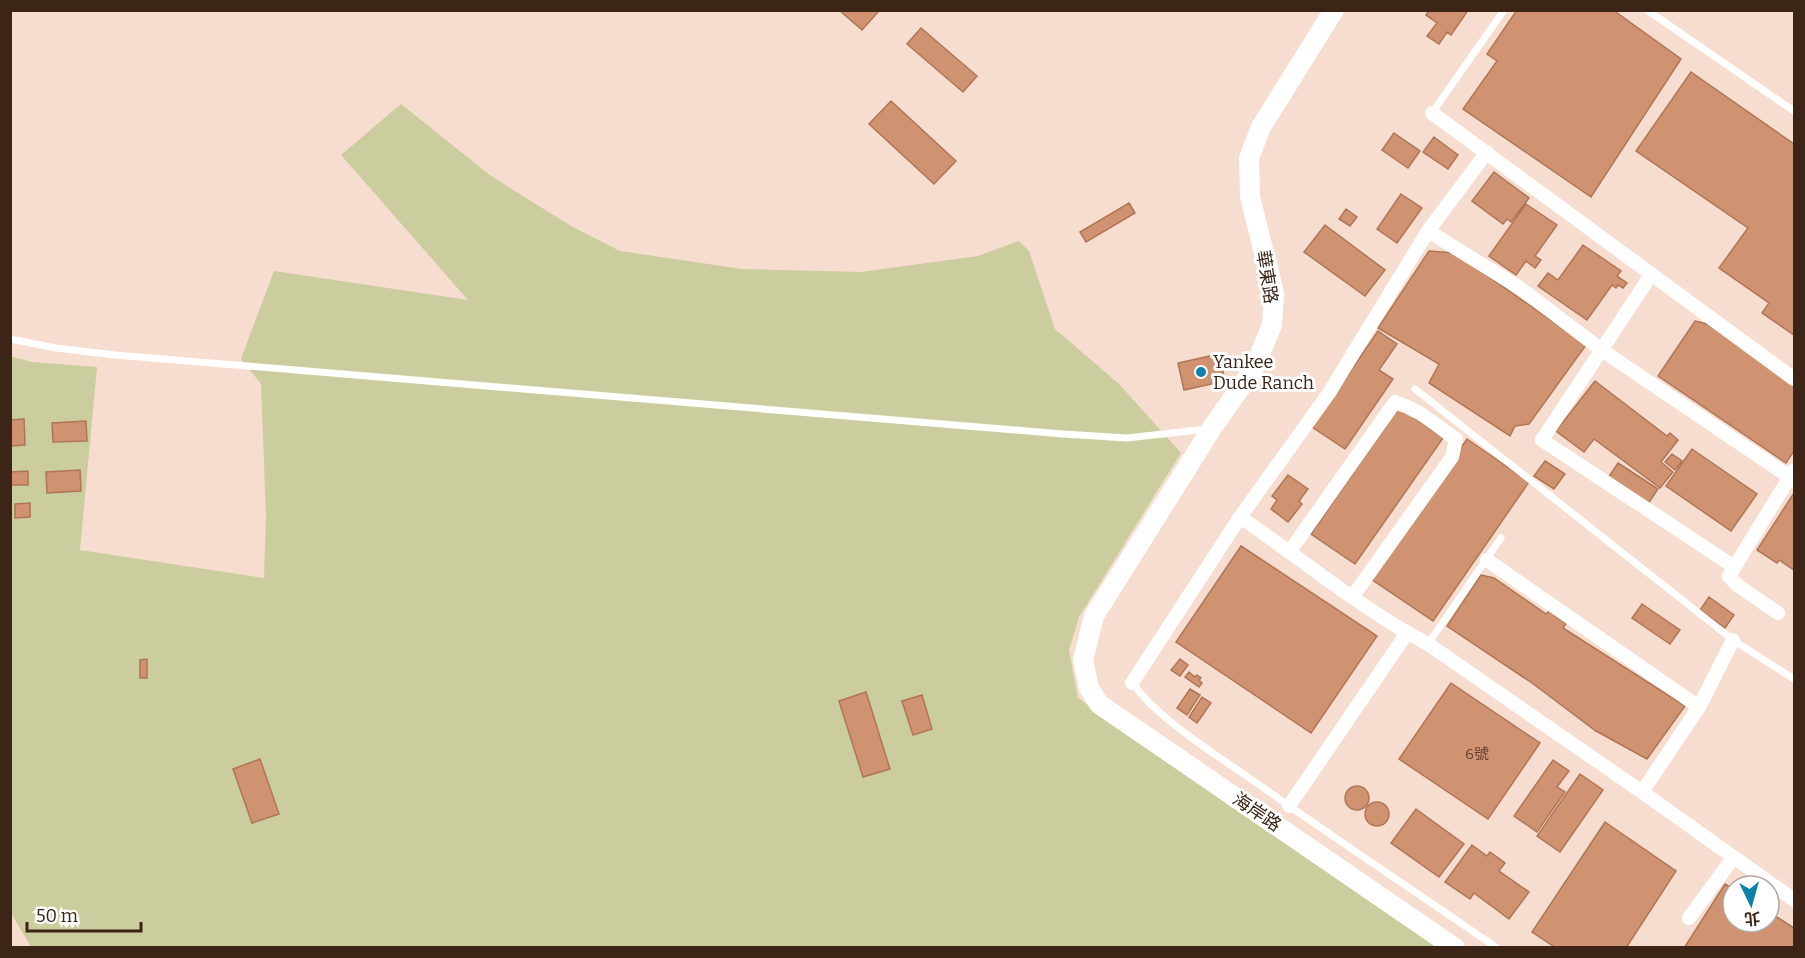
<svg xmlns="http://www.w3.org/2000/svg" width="1805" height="958" font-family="Bitter,'Noto Sans TC',serif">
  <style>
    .green { fill: #cbcd9e }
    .building { fill: #d09372; stroke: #af7556; stroke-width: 1.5 }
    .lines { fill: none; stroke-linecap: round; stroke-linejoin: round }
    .service { stroke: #fff; stroke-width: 7 }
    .minor { stroke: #fff; stroke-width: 14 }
    .secondary { stroke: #fff; stroke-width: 20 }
    .poi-dot { fill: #0e81a8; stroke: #fff; stroke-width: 2 }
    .labels { text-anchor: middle; stroke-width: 6; stroke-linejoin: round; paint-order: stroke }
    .number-label { font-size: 15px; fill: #61402e }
    .street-label { font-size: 18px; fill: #3c2417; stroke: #fff }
    .poi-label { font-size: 18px; fill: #3c2417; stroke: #fff; text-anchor: start }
  </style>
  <rect width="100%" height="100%" fill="#f7ddcf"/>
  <path class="green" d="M 401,104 L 491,176 L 571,226 L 620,251 L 742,269 L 861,272 L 978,256 L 1019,241 L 1029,251 L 1055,329 L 1119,384 L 1181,453 L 1079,617 L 1069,650 L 1078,698 L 1439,947 L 31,947 L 10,911 L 10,356 L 32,362 L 97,367 L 80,550 L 264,578 L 266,516 L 261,384 L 241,359 L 274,271 L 468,300 L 341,155 Z"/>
  <path class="building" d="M 839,10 L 879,10 L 879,11 L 862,30 Z
    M 1429,10 L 1466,10 L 1467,12 L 1451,35 L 1447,32 L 1439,44 L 1427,36 L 1437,23 L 1426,15 Z
    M 1517,10 L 1613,10 L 1681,59 L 1591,197 L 1463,109 L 1497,61 L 1487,54 Z
    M 921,28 L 977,76 L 963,92 L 907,44 Z
    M 1691,72 L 1794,144 L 1794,335 L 1762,313 L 1769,303 L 1719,268 L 1748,228 L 1636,151 Z
    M 891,101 L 956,161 L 934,184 L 869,124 Z
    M 1394,133 L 1420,151 L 1408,168 L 1382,150 Z
    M 1434,137 L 1458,155 L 1448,169 L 1423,152 Z
    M 1494,172 L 1529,198 L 1511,222 L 1507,219 L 1503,224 L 1472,201 Z
    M 1401,194 L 1422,208 L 1397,243 L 1377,229 Z
    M 1129,203 L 1135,213 L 1086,242 L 1080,232 Z
    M 1526,204 L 1557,225 L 1535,256 L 1541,260 L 1535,268 L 1526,261 L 1516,275 L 1489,256 Z
    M 1346,209 L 1357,217 L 1350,226 L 1339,219 Z
    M 1325,225 L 1385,270 L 1365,296 L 1304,252 Z
    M 1583,245 L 1621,271 L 1617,276 L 1627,283 L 1623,288 L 1618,285 L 1616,288 L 1612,285 L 1587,320 L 1538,286 L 1548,273 L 1558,280 Z
    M 1429,251 L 1455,253 L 1586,345 L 1529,424 L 1515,426 L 1510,436 L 1429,383 L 1439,364 L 1378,328 Z
    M 1695,321 L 1711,325 L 1794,382 L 1794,451 L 1786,463 L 1658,376 Z
    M 1378,331 L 1397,344 L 1379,370 L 1393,379 L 1345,449 L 1312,427 Z
    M 1219,354 L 1225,381 L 1184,390 L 1178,363 Z
    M 1595,381 L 1667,436 L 1670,433 L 1678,440 L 1661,462 L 1673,472 L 1660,488 L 1594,439 L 1584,452 L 1556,431 Z
    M 1399,407 L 1443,438 L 1355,564 L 1311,534 Z
    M 24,419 L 25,445 L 10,446 L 10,420 Z
    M 86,421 L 87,441 L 53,442 L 52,423 Z
    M 1467,439 L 1529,482 L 1433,621 L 1371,579 Z
    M 1692,449 L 1757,494 L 1731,531 L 1666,486 Z
    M 1672,454 L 1682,461 L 1675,470 L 1665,462 Z
    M 1545,461 L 1565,474 L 1554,489 L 1534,476 Z
    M 1618,463 L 1658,489 L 1648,504 L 1608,478 Z
    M 80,470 L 81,491 L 47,493 L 46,472 Z
    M 28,471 L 28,485 L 10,485 L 10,472 Z
    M 1288,475 L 1308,489 L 1299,501 L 1302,504 L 1288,522 L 1271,509 L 1277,500 L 1272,496 Z
    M 1794,493 L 1794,570 L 1779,560 L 1777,563 L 1757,550 Z
    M 30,503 L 30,517 L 15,518 L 15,504 Z
    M 1241,546 L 1377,636 L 1311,733 L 1176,642 Z
    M 1481,575 L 1494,578 L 1546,614 L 1549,611 L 1566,624 L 1563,628 L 1685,706 L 1647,759 L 1596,731 L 1532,683 L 1447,626 Z
    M 1709,597 L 1734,615 L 1725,628 L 1700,610 Z
    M 1642,604 L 1680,630 L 1670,644 L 1632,618 Z
    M 147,659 L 147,678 L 140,678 L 140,660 Z
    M 1180,659 L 1188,665 L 1180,676 L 1171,670 Z
    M 1189,672 L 1195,677 L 1197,675 L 1201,678 L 1199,680 L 1202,683 L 1199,687 L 1185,677 Z
    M 1451,683 L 1540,743 L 1488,819 L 1399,759 Z
    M 1190,689 L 1200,695 L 1187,715 L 1177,708 Z
    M 866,692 L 890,769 L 863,777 L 839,701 Z
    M 922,695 L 932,729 L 913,735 L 902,701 Z
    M 1202,697 L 1211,703 L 1197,723 L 1189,717 Z
    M 260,759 L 279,814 L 252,823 L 233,769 Z
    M 1553,760 L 1569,771 L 1557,787 L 1565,792 L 1537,832 L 1514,816 Z
    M 1580,774 L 1603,790 L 1560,852 L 1537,836 Z
    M1345 798a12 12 0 1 1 24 0a12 12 0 1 1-24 0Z
    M1365 814a12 12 0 1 1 24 0a12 12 0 1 1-24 0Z
    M 1416,809 L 1464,844 L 1439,877 L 1391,843 Z
    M 1605,822 L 1676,871 L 1626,948 L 1556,948 L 1532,932 Z
    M 1472,845 L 1487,856 L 1490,852 L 1505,863 L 1499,871 L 1529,892 L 1509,919 L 1474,893 L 1470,899 L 1445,882 Z
    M 1725,884 L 1733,889 L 1733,922 L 1769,922 L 1769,912 L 1794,928 L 1794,948 L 1684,948 Z"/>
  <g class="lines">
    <path class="service" d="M 1647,10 L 1794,111
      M 1432,113 L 1504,10
      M 10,339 L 56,348 L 115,355 L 1063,434 L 1127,438 L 1207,429
      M 1415,389 L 1733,640 L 1794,679
      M 1428,644 L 1501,538
      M 1132,683 C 1162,722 1208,749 1248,777 C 1330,835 1414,891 1497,948"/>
    <path class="minor" d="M 1432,113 L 1794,379
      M 1428,231 L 1520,288 L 1603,351 L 1794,480
      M 1651,275 L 1542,440 L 1733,566
      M 1240,517 C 1302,559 1361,609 1428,644 L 1642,792 L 1794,900
      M 1290,551 L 1395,402 C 1423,411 1433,424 1456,439 L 1452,457 L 1353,596
      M 1487,560 L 1699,707
      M 1778,613 L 1737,585 L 1729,576 L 1794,470
      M 1132,683 L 1240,517 L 1329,393 L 1428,231 L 1487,152
      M 1642,792 L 1699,707 L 1733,640
      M 1289,806 L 1407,633
      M 1689,918 L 1733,858"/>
    <path class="secondary" d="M 1334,10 L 1261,127 L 1249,158 L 1250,197 L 1274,293 L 1272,325 L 1254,368 L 1212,428 L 1094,616 L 1083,660 L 1089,688 L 1099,704 L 1455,948"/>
  </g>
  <circle class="poi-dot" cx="1201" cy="372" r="6"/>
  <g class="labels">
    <g class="number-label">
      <text x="1477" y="759">6號</text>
    </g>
    <g class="street-label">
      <text transform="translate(1267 277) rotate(81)" y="6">華東路</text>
      <text transform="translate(1257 812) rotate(34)" y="6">海岸路</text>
    </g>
    <g class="poi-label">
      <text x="1213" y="368">Yankee<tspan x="1213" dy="21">Dude Ranch</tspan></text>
    </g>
  </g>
  <rect width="1805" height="958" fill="none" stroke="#3c2417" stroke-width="24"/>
  <g transform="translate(1751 904) rotate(175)"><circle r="28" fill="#ffffff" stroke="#b1a7a2" stroke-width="1.5"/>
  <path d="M0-4.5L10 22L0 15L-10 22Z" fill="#0e81a8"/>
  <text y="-9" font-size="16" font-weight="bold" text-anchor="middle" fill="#3c2417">北</text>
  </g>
  <path d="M27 922v9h114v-9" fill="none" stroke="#3c2417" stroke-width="3"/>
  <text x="36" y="922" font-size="18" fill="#3c2417" stroke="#ffffff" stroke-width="4.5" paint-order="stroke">50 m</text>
</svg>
